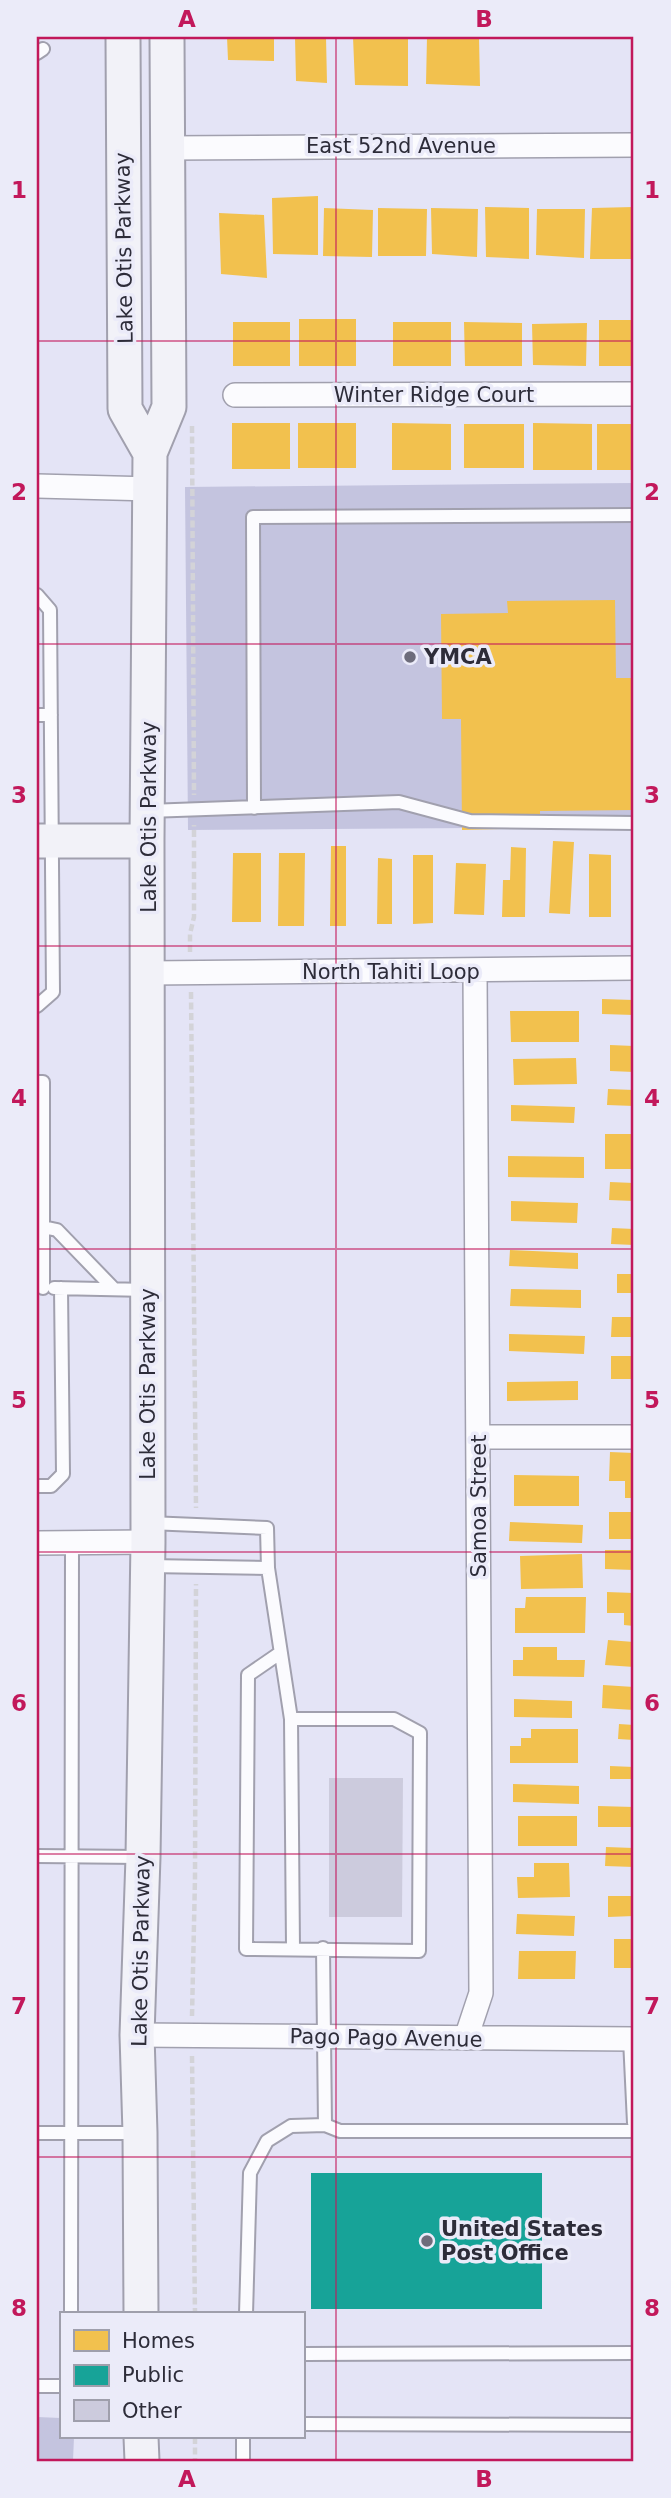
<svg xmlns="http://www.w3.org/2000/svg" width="671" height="2498" font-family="'DejaVu Sans',sans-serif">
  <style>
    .green { fill: #c4c4df }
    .homes { fill: #f2c14e }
    .public { fill: #17a398 }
    .building { fill: #cccbdd }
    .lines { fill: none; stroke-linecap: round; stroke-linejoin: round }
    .lane-casing { stroke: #a1a0ae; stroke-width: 16 }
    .street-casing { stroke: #a1a0ae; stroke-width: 26 }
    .secondary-casing { stroke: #a1a0ae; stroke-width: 37 }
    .path { stroke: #d3d3d8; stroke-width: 4.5; stroke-dasharray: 7 3.5; stroke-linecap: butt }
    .lane { stroke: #fbfbfe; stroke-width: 12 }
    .street { stroke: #fbfbfe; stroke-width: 23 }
    .secondary { stroke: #f2f2f8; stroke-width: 33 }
    .grid { fill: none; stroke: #c2185b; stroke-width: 2; stroke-opacity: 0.55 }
    .poi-dot { fill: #6d6c7b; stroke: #ebebf9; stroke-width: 2.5 }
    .labels { text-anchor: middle; stroke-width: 7; stroke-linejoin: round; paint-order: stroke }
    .street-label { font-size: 21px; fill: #2d2c39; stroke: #ebebf9 }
    .poi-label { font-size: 21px; font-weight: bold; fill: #2d2c39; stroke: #ebebf9; text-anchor: start }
    .neatline { fill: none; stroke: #c2185b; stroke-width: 2.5 }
    .grid-label { font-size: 23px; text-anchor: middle; font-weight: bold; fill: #c2185b }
  </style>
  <rect width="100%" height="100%" fill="#e4e4f6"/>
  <path class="green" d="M 634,483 L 634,827 L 188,830 L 185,487 Z
    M 37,2417 L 61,2418 L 61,2437 L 74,2437 L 73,2461 L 37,2461 Z"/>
  <path class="homes" d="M 227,37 L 274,37 L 274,61 L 228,60 Z
    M 295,37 L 326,37 L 327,83 L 296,81 Z
    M 353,37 L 408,37 L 408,86 L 355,85 Z
    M 427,37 L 479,37 L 480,86 L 426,84 Z
    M 318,196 L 318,255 L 273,254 L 272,198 Z
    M 485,207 L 529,208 L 529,259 L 486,257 Z
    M 634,207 L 634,259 L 590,259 L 592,208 Z
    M 324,208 L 373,210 L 372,257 L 323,256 Z
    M 378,208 L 427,209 L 426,256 L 378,256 Z
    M 431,208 L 478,209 L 477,257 L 432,254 Z
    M 537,209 L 585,209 L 584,258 L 536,255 Z
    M 219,213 L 264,215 L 267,278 L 221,274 Z
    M 299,319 L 356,319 L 356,366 L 299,366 Z
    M 599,320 L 634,320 L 634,366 L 599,366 Z
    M 233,322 L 290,322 L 290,366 L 233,366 Z
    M 393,322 L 451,322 L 451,366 L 393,366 Z
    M 464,322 L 522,323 L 522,366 L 465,366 Z
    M 587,323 L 586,366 L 533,365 L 532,324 Z
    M 232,423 L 290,423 L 290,469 L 232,469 Z
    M 298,423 L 356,423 L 356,468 L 298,468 Z
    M 392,423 L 451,424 L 451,470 L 392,470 Z
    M 533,423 L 592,424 L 592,470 L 533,470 Z
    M 464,424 L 524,424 L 524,468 L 464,468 Z
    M 597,424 L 634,424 L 634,470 L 597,470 Z
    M 615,600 L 616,678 L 634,678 L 634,810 L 540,811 L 540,828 L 462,830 L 461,719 L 442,719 L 441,614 L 508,613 L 507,601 Z
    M 553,841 L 574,842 L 570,914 L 549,913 Z
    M 331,846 L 346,846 L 346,926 L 330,926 Z
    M 511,847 L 526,848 L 525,917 L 502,917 L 503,880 L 510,880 Z
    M 233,853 L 261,853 L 261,922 L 232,922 Z
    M 279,853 L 305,853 L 304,926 L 278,926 Z
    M 589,854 L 611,855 L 611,917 L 589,917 Z
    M 413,855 L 433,855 L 433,923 L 413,924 Z
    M 378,858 L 392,859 L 392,924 L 377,924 Z
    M 456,863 L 486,864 L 484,915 L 454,914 Z
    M 602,999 L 634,1000 L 634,1015 L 602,1014 Z
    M 510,1011 L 579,1011 L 579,1042 L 511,1042 Z
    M 610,1045 L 634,1046 L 634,1072 L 610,1071 Z
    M 576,1058 L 577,1084 L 514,1085 L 513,1059 Z
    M 608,1089 L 634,1090 L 634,1106 L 607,1105 Z
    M 511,1105 L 575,1107 L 574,1123 L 511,1121 Z
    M 605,1134 L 634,1134 L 634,1169 L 605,1169 Z
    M 508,1156 L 584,1157 L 584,1178 L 508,1177 Z
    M 610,1182 L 634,1183 L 634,1201 L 609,1200 Z
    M 511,1201 L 578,1203 L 577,1223 L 511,1221 Z
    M 612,1228 L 634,1229 L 634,1245 L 611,1244 Z
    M 510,1250 L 578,1253 L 578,1269 L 509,1266 Z
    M 617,1274 L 634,1274 L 634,1293 L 617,1293 Z
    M 511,1289 L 581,1290 L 581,1308 L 510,1306 Z
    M 612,1317 L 634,1317 L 634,1337 L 611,1337 Z
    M 509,1334 L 585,1336 L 584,1354 L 509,1351 Z
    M 611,1356 L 634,1356 L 634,1379 L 611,1379 Z
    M 578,1381 L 578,1400 L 507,1401 L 507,1382 Z
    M 610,1452 L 634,1453 L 634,1498 L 625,1498 L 625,1481 L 609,1481 Z
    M 514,1475 L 579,1476 L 579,1506 L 514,1506 Z
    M 609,1512 L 634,1512 L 634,1539 L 609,1539 Z
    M 510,1522 L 583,1525 L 582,1543 L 509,1541 Z
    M 605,1550 L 634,1550 L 634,1570 L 605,1569 Z
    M 582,1554 L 583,1588 L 521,1589 L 520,1556 Z
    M 607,1592 L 634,1593 L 634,1626 L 624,1625 L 624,1613 L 607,1613 Z
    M 526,1597 L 586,1597 L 585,1633 L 515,1633 L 515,1608 L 525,1608 Z
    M 608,1640 L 634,1642 L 634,1667 L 605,1665 Z
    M 523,1647 L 557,1647 L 557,1660 L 585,1660 L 584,1677 L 513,1676 L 513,1660 L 523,1660 Z
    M 603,1685 L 634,1687 L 634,1710 L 602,1708 Z
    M 514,1699 L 572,1701 L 572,1718 L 514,1717 Z
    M 619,1724 L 634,1725 L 634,1740 L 618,1739 Z
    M 531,1729 L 578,1729 L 578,1763 L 510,1763 L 510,1746 L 521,1746 L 521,1738 L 531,1738 Z
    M 610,1766 L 634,1767 L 634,1779 L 610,1779 Z
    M 513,1784 L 579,1786 L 579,1804 L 513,1802 Z
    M 598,1806 L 634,1807 L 634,1827 L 598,1827 Z
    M 518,1816 L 577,1816 L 577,1846 L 518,1846 Z
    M 606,1847 L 634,1848 L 634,1867 L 605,1866 Z
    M 534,1863 L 569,1863 L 570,1897 L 518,1898 L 517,1877 L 534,1877 Z
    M 608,1896 L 634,1896 L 634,1916 L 608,1917 Z
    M 517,1914 L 575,1916 L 574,1936 L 516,1934 Z
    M 614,1939 L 634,1939 L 634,1968 L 614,1968 Z
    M 519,1951 L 576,1951 L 575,1979 L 518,1979 Z"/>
  <path class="public" d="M 311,2173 L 542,2173 L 542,2309 L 311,2309 Z"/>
  <path class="building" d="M 329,1778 L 403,1778 L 402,1917 L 329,1917 Z"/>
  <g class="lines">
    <g class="lane-casing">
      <path id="lane" d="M 37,53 L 43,49
        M 37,595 L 50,610 L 53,992 L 37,1006
        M 37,715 L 51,715
        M 254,808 L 253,517 L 634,515
        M 148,811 L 399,802 L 470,821 L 634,823
        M 37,1082 L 43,1082 L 43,1288
        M 43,1227 L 57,1230 L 114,1289
        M 54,1288 L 148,1290
        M 37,1486 L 51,1486 L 63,1474 L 61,1288
        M 149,1523 L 267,1528 L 268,1568 L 291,1719 L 293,1947
        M 148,1566 L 268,1568
        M 280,1653 L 248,1675 L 246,1949 L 419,1951 L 420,1733 L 394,1719 L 291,1719
        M 37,1856 L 141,1857
        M 323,1948 L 325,2125
        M 630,2039 L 634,2123
        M 37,2133 L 138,2133
        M 71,2314 L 72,1542
        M 246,2314 L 250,2173 L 267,2141 L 291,2126 L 325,2125 L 340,2131 L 634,2131
        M 303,2354 L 634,2353
        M 37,2386 L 61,2386
        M 303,2424 L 634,2425
        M 243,2461 L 243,2437"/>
    </g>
    <g class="street-casing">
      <path id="street" d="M 168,148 L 634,145
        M 235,395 L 634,394
        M 37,486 L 152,489
        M 148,973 L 634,968
        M 478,1437 L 634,1437
        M 37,1543 L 148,1542
        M 137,2035 L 634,2039
        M 466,2038 L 481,1993 L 475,971"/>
    </g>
    <g class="secondary-casing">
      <path id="secondary" d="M 123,37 L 125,409 L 150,453
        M 37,841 L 147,841
        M 141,2314 L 140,2133 L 137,2035 L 143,1857 L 148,1542 L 147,841 L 150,453 L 169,407 L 167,37
        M 141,2437 L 142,2461"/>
    </g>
    <path class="path" d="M 192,426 L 194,795
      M 190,952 L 190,934 L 194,917 L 194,825
      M 191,992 L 196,1508
      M 192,2016 L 195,1878 L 196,1584
      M 192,2056 L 195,2314
      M 195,2437 L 195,2461"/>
    <use href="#lane" class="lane"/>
    <use href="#street" class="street"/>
    <use href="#secondary" class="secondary"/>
  </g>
  <path class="grid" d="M 336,37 L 336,2461M 37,341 L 634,341M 37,644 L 634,644M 37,946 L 634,946M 37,1249 L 634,1249M 37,1552 L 634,1552M 37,1854 L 634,1854M 37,2157 L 634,2157"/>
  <g class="poi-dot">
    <circle cx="410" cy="657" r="7"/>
    <circle cx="427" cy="2241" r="7"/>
  </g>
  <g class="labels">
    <g class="street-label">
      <text x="401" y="153">East 52nd Avenue</text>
      <text transform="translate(124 248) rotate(-91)" y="7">Lake Otis Parkway</text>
      <text x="434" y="402">Winter Ridge Court</text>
      <text transform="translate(149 817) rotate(-90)" y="7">Lake Otis Parkway</text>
      <text x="391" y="979">North Tahiti Loop</text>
      <text transform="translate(148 1384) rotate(-90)" y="7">Lake Otis Parkway</text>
      <text transform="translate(479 1506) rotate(-90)" y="7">Samoa Street</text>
      <text transform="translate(141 1951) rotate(-89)" y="7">Lake Otis Parkway</text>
      <text transform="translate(386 2038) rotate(1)" y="7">Pago Pago Avenue</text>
    </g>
    <g class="poi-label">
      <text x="424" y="664">YMCA</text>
      <text x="441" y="2236">United States<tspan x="441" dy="24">Post Office</tspan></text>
    </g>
  </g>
  <rect width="671" height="2498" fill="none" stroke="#ebebf9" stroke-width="77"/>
  <rect x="60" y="2312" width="245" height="126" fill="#ebebf9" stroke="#9f9fac" stroke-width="2"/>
  <rect x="74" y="2330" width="35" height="21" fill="#f2c14e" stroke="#9f9fac" stroke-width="2"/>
  <text x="122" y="2348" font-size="21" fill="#2d2c39">Homes</text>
  <rect x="74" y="2365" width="35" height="21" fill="#17a398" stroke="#9f9fac" stroke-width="2"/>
  <text x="122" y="2382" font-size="21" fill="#2d2c39">Public</text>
  <rect x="74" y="2400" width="35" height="21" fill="#cccbdd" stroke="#9f9fac" stroke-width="2"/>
  <text x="122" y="2418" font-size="21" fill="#2d2c39">Other</text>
  <rect x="38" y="38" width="594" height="2422" class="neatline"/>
  <g class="grid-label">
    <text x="187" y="27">A</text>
    <text x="484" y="27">B</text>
    <text x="19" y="198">1</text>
    <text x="652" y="198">1</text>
    <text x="19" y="500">2</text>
    <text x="652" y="500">2</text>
    <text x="19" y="803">3</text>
    <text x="652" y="803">3</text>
    <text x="19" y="1106">4</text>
    <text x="652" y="1106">4</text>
    <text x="19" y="1408">5</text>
    <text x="652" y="1408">5</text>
    <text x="19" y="1711">6</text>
    <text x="652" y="1711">6</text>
    <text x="19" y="2014">7</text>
    <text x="652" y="2014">7</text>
    <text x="19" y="2316">8</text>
    <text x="652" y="2316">8</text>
    <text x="187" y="2487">A</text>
    <text x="484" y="2487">B</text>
  </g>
</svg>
